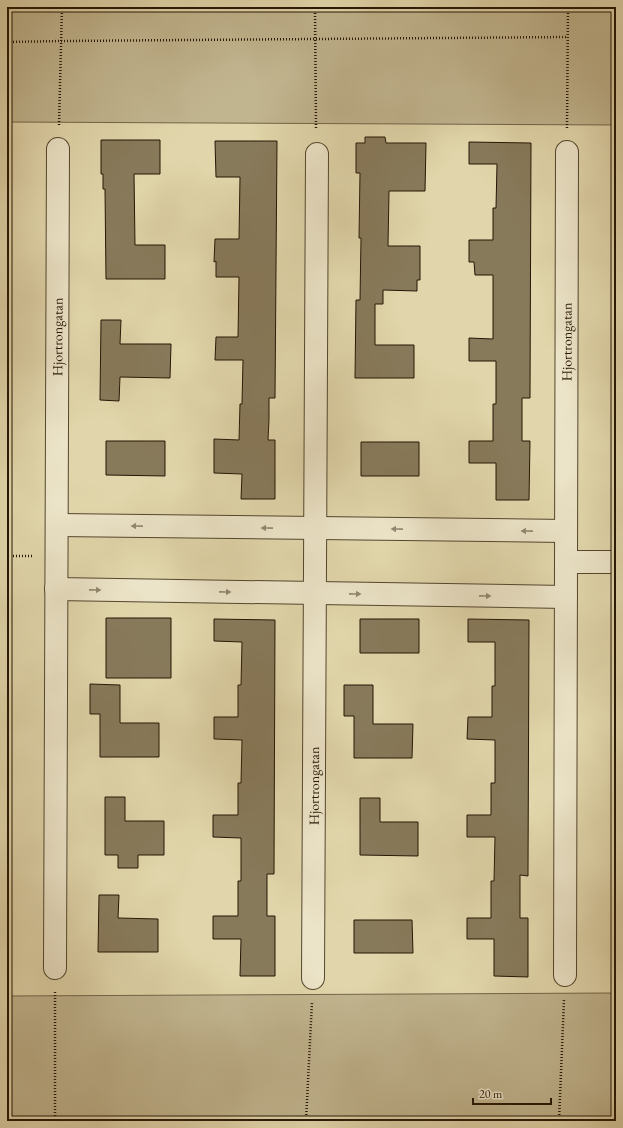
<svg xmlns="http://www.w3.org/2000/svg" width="623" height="1128" font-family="'EB Garamond',serif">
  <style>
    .green { fill: #c1b58f; stroke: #73664a }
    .building { fill: #877a5b; stroke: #251605 }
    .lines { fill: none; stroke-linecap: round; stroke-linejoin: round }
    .minor-casing { stroke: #54462e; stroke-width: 24 }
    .path { stroke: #251605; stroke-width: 2.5; stroke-dasharray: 1 2; stroke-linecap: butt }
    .minor { stroke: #ece4c8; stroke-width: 22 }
    .oneway { fill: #928770 }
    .labels { text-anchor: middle; stroke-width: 3.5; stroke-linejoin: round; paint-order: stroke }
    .street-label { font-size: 14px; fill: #251605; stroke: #ece4c8 }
  </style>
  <rect width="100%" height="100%" fill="#e1d6ab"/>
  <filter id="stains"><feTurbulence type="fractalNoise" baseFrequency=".005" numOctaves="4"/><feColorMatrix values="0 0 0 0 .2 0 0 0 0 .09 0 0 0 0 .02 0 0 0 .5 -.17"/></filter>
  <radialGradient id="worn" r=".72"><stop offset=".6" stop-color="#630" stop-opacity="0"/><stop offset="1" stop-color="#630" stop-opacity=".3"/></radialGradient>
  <path class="green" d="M 7,7 L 616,7 L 616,125 L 7,122 Z
    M 616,993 L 616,1121 L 7,1121 L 7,996 Z"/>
  <path class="building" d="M 365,137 L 385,137 L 386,143 L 426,143 L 425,191 L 389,191 L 388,246 L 420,246 L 420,280 L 417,280 L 417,291 L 383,290 L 383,304 L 375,304 L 375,345 L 414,345 L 414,378 L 355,378 L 356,300 L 360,300 L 361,238 L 359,238 L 360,173 L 356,173 L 356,143 L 365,143 Z
    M 101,140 L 160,140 L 160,174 L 134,174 L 135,245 L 165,245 L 165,279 L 106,279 L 105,189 L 103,189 L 103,174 L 101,174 Z
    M 215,141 L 277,141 L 275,398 L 269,398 L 269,419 L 268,440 L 275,440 L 275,499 L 241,499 L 242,474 L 214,473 L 214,439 L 239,440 L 240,404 L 242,404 L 243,360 L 215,360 L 216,337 L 238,337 L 239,277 L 216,277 L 216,261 L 214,262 L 215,239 L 239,239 L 240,177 L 216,177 Z
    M 469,142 L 531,143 L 530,398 L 522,398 L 522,441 L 530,441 L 529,500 L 496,500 L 496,463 L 469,463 L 469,441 L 493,441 L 493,404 L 496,404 L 496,361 L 469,361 L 469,338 L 493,339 L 493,275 L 475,275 L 474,262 L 469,262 L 469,240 L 493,240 L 493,208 L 496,208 L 497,164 L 469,164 Z
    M 101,320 L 121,320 L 120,344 L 171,344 L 170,378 L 120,377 L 119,401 L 100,400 Z
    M 106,441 L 165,441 L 165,476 L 106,475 Z
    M 361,442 L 419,442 L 419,476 L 361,476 Z
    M 106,618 L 171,618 L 171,678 L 106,678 Z
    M 214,619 L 275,620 L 274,874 L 267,874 L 267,916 L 275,916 L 275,976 L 240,976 L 241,939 L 213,939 L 213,916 L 238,916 L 238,881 L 241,881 L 241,838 L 213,837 L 213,815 L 238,815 L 238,783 L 241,783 L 242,740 L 214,739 L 214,717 L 238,717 L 238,685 L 241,685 L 242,642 L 214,641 Z
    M 360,619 L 419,619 L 419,653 L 360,653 Z
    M 468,619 L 529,620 L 528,876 L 520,875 L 520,918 L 528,918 L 528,977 L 494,976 L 494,939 L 467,939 L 467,918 L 491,918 L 491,881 L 494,881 L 495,837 L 467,837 L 467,815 L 491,815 L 491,783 L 495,783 L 495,740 L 467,739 L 468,717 L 492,717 L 492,686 L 495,686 L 495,642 L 468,642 Z
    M 90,684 L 120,685 L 120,723 L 159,723 L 159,757 L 100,757 L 100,714 L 90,714 Z
    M 344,685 L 373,685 L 373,724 L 413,724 L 412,758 L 354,758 L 354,716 L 344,716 Z
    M 105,797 L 125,797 L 125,821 L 164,821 L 164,855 L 138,855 L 138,868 L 118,868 L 118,855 L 105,855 Z
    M 360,798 L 380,798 L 380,822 L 418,822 L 418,856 L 360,855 Z
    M 99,895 L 119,895 L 118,918 L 158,919 L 158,952 L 98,952 Z
    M 354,920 L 412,920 L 413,953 L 354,953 Z"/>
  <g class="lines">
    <g class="minor-casing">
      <g id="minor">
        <path d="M 57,525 L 566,531"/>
        <path d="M 566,562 L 616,562"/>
        <path d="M 56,589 L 566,597"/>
        <path id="s1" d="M 55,968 L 58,149"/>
        <path id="s2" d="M 565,975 L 567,152"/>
        <path id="s3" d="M 313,978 L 317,154"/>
      </g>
    </g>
    <path class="path" d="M 315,7 L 316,130
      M 7,42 L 62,41 L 568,37
      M 59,125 L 62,7
      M 567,128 L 568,7
      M 7,556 L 32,556
      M 55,992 L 55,1121
      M 7,1119 L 56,1120 L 307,1117 L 559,1120
      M 306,1121 L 312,1002
      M 559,1121 L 564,1000"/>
    <use href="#minor" class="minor"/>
  </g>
  <defs><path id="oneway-solid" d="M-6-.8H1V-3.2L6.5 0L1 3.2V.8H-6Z"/></defs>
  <g class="oneway">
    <use href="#oneway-solid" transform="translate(137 526) rotate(-179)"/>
    <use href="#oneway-solid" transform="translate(267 528) rotate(-179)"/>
    <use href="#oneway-solid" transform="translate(397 529) rotate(-179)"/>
    <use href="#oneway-solid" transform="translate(527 531) rotate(-179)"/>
    <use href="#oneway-solid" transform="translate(95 590) rotate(1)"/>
    <use href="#oneway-solid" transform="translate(225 592) rotate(1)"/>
    <use href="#oneway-solid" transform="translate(355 594) rotate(1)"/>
    <use href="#oneway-solid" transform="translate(485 596) rotate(1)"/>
  </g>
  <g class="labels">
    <g class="street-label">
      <text dy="5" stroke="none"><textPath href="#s1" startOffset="631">Hjortrongatan</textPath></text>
      <text dy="5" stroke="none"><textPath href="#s2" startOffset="633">Hjortrongatan</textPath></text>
      <text dy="5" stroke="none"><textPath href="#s3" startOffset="192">Hjortrongatan</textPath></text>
    </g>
  </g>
  <rect width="623" height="1128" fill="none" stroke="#e1d6ab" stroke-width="24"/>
  <rect x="8" y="8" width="607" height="1112" fill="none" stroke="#251605" stroke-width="2"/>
  <rect x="12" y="12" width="599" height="1104" fill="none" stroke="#251605"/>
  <path d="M473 1098v6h78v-6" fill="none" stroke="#251605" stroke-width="2"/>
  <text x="479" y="1098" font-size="12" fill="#251605" stroke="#ece4c8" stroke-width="3" paint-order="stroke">20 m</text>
  <rect width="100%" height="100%" filter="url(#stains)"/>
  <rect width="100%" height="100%" fill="url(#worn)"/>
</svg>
